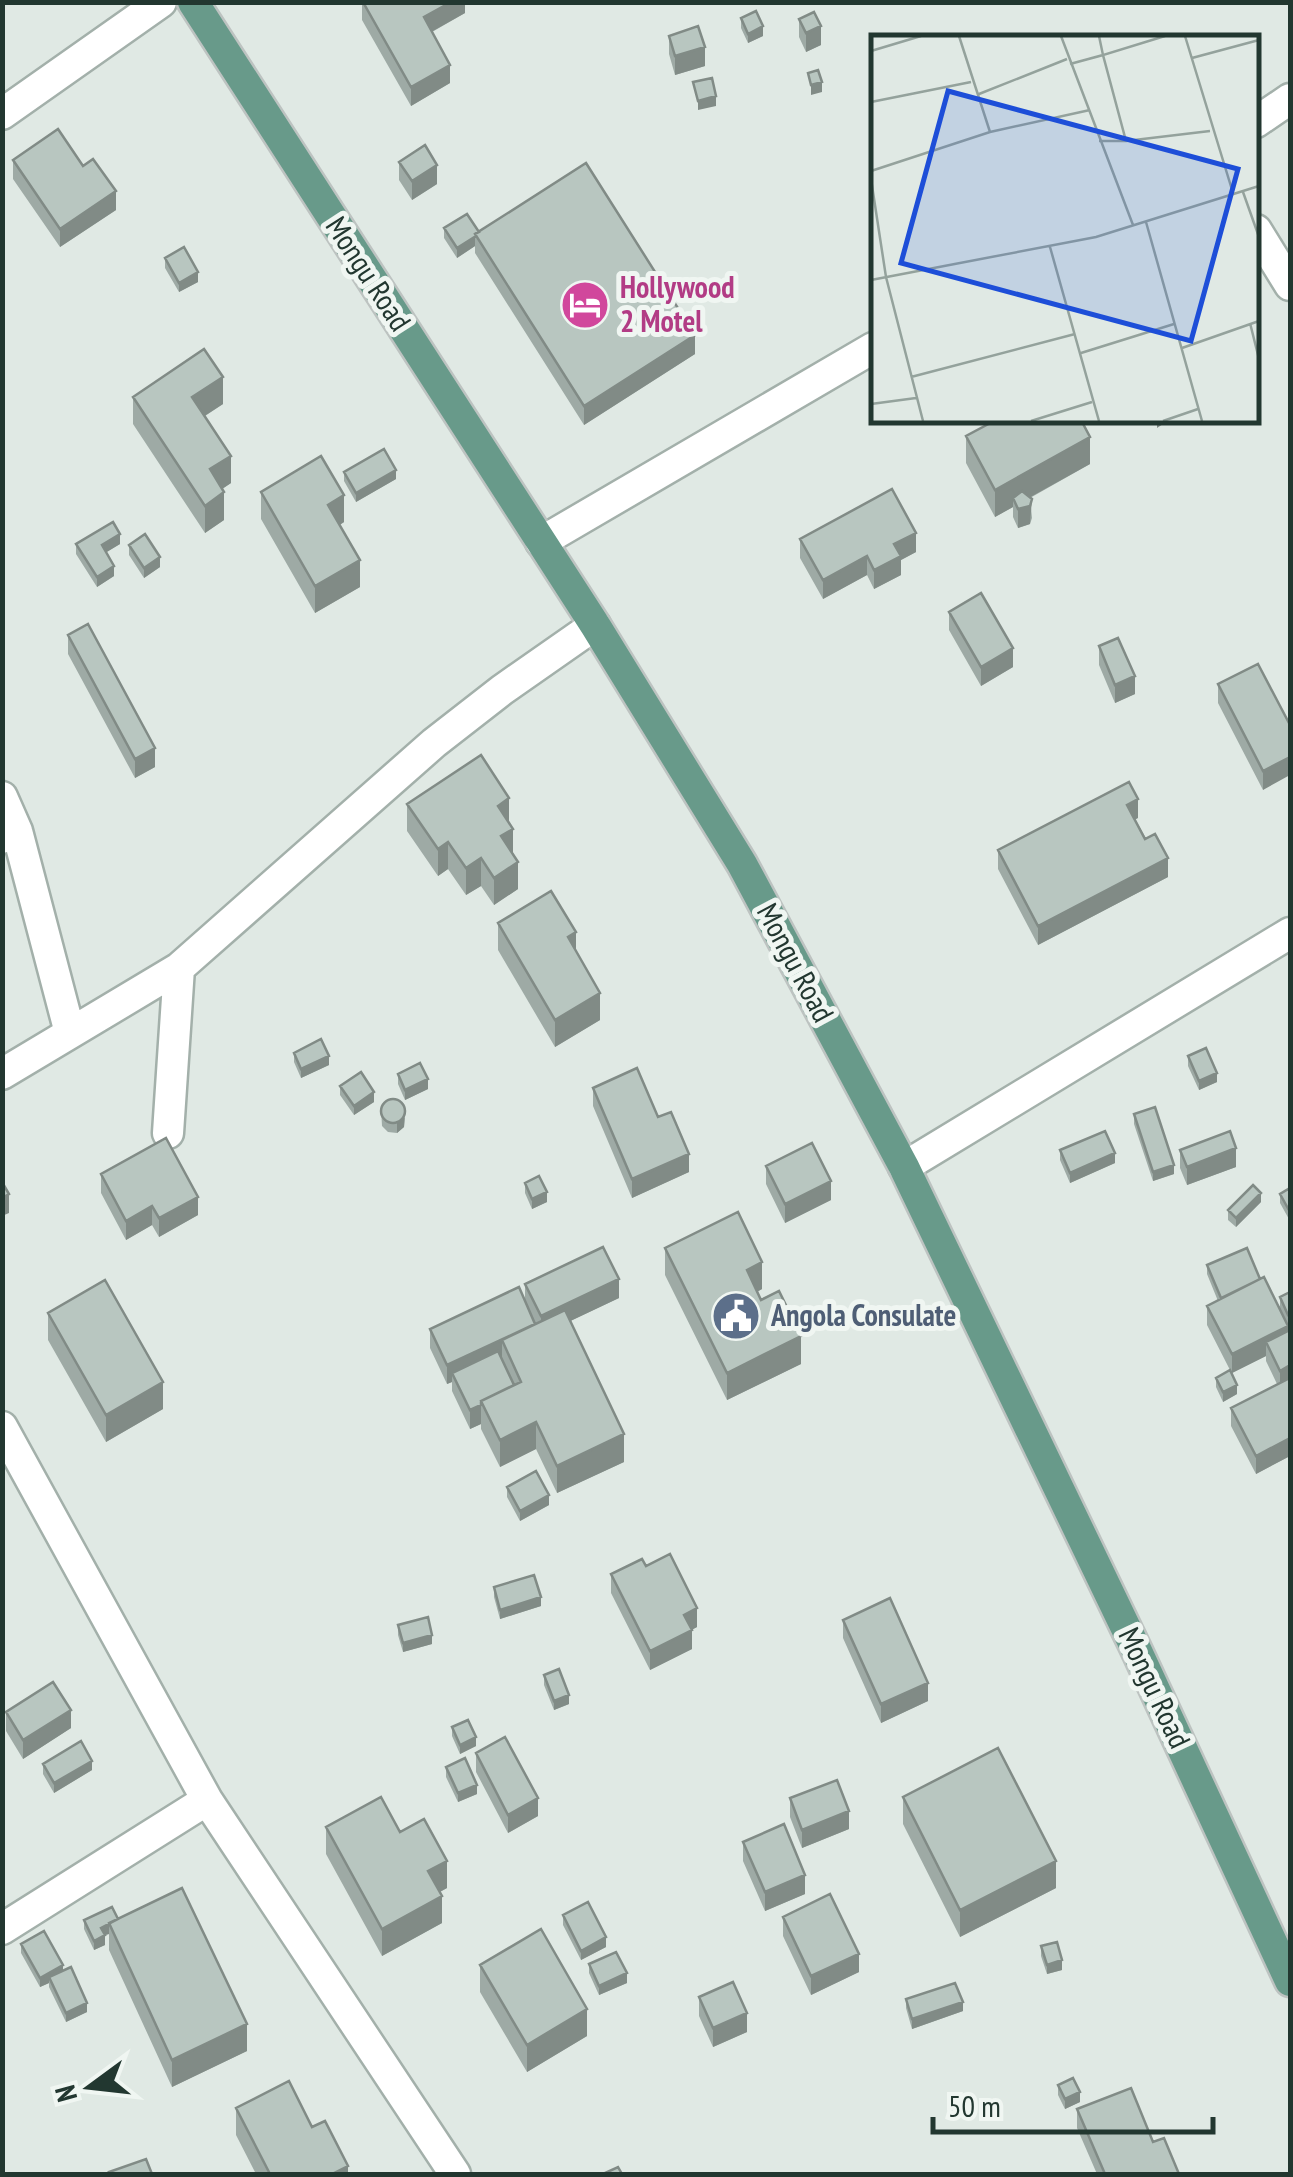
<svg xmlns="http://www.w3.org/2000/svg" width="1293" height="2177" font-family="'PT Sans Narrow',sans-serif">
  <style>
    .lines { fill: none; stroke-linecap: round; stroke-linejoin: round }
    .minor-casing { stroke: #a3b0aa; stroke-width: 35 }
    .major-casing { stroke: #bdc3c1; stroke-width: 35 }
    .minor { stroke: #fff; stroke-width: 30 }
    .major { stroke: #689a8a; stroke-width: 30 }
    .wall { fill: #9eaaa5 }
    .shaded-wall { fill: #818b86 }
    .building { fill: #b8c6c0; stroke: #818b86; stroke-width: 2.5 }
    .labels { text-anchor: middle; stroke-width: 10; stroke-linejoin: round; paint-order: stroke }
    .street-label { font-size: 30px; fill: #223730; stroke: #f0f6f2 }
    .hotel-label { font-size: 30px; font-weight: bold; fill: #b23c85; stroke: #f0f6f2; text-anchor: start }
    .service-label { font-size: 30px; font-weight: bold; fill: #4e5e75; stroke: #f0f6f2; text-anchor: start }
    .inset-road { fill: none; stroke: #94a29c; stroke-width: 2.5 }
    .view { fill: #1d4ed8; fill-opacity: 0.15; stroke: #1d4ed8; stroke-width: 5 }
    .inset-edge { fill: none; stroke: #223730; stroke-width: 5 }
  </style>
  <rect width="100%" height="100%" fill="#e0e9e4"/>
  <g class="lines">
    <g class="minor-casing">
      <path id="minor" d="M 2,114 L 161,2
        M 1256,122 L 1290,99
        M 1256,230 L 1290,285
        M 541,542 L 873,348
        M 2,797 L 17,831
        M 2,838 L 17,831 L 70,1033
        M 2,1074 L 179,968 L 434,743 L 502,690 L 595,625
        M 168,1133 L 179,968
        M 904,1167 L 1290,933
        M 2,1427 L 207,1800 L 455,2174
        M 2,1929 L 207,1800"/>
    </g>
    <g class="major-casing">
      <path id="major" d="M 193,2 L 595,625 L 742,864 L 904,1167 L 1136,1649 L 1290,1981"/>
    </g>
    <use href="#minor" class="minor"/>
    <use href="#major" class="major"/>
  </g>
  <path class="wall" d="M 362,2 L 465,2 L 465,13 L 432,32 L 450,83 L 411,106 L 362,20 Z
    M 741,18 L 763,36 L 748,43 L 741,28 Z
    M 799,19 L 821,45 L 806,52 L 799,37 Z
    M 669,36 L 705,66 L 675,75 L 669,54 Z
    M 13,160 L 83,166 L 116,210 L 60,247 L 13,179 Z
    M 399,162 L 437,184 L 412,200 L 399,180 Z
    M 444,228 L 479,232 L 695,354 L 584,425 L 475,253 L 475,246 L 457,258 L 444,238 Z
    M 165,258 L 198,282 L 179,292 L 165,268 Z
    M 133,397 L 223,404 L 205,416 L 231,483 L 222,489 L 224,520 L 205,533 L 133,424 Z
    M 966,436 L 1090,464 L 1030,498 L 1032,518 L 1030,524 L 1018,528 L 1013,517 L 1013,507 L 995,517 L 966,463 Z
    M 344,472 L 396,479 L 356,502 L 344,481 Z
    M 261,492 L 344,522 L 340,525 L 360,587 L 315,613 L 261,519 Z
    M 800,539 L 916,552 L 901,560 L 901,575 L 874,589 L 867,575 L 823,599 L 800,558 Z
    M 76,544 L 120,544 L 106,552 L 114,576 L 97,587 L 76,554 Z
    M 129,545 L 160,567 L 144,578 L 129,555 Z
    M 949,612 L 1013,667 L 981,686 L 949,630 Z
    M 68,635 L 155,767 L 135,778 L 68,654 Z
    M 1099,646 L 1135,694 L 1115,703 L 1099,665 Z
    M 1218,684 L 1290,725 L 1263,790 L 1218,703 Z
    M 407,804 L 509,824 L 518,889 L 494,905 L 481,886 L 466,895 L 448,869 L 438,876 L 407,831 Z
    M 1138,818 L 1135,819 L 1168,877 L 1038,945 L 998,869 L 998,850 Z
    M 498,923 L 576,950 L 600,1020 L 555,1047 L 498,950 Z
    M 294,1053 L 329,1065 L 301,1078 L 294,1062 Z
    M 1188,1056 L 1217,1082 L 1199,1090 L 1188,1066 Z
    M 398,1074 L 428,1089 L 405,1100 L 398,1084 Z
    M 340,1086 L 374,1102 L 354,1115 L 340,1095 Z
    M 593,1088 L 658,1117 L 689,1172 L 632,1198 L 593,1106 Z
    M 381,1108 L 405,1118 L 404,1127 L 397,1133 L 388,1132 L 382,1126 Z
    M 1134,1114 L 1174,1174 L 1153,1181 L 1134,1124 Z
    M 1060,1150 L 1115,1163 L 1070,1183 L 1060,1160 Z
    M 1180,1150 L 1236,1167 L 1187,1185 L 1180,1168 Z
    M 766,1166 L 831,1200 L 785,1223 L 766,1184 Z
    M 101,1174 L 198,1215 L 159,1237 L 152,1225 L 126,1240 L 101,1193 Z
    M 525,1183 L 547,1202 L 532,1209 L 525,1193 Z
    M 1290,1188 L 1290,1221 L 1280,1203 L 1280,1194 Z
    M 1261,1202 L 1236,1227 L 1228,1220 L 1228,1210 Z
    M 665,1248 L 762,1289 L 757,1292 L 761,1300 L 801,1364 L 727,1400 L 665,1275 Z
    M 1207,1265 L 1260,1279 L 1280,1307 L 1280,1297 L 1290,1292 L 1288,1325 L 1290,1456 L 1256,1474 L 1231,1426 L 1231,1408 L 1277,1384 L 1266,1361 L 1266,1356 L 1232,1373 L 1237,1394 L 1223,1402 L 1216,1387 L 1216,1378 L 1230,1370 L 1207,1325 L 1207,1306 L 1218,1301 L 1207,1274 Z
    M 525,1284 L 619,1298 L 570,1321 L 624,1462 L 557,1493 L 536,1449 L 500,1467 L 481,1429 L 481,1424 L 470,1429 L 452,1391 L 452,1382 L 447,1384 L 430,1348 L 430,1329 L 525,1302 Z
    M 48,1313 L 163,1409 L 106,1442 L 48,1340 Z
    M 507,1487 L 549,1505 L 520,1521 L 507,1497 Z
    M 646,1566 L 697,1627 L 691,1630 L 692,1649 L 650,1670 L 611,1593 L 611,1574 Z
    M 494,1587 L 541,1606 L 500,1619 L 494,1597 Z
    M 843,1620 L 928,1701 L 881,1723 L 843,1638 Z
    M 398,1625 L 432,1644 L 403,1652 L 398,1635 Z
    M 544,1675 L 569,1704 L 554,1710 L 544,1685 Z
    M 6,1712 L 71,1728 L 23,1759 L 6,1731 Z
    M 452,1727 L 476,1746 L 460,1754 L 452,1736 Z
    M 476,1753 L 538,1816 L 508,1833 L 476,1772 Z
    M 43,1764 L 92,1770 L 54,1793 L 43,1774 Z
    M 446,1767 L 477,1794 L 458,1802 L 446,1777 Z
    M 903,1797 L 1056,1888 L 960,1937 L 903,1824 Z
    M 790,1798 L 849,1829 L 802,1848 L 790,1817 Z
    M 326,1827 L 400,1832 L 447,1888 L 440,1892 L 442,1923 L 382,1956 L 326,1854 Z
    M 743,1842 L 805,1894 L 765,1911 L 743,1861 Z
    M 563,1915 L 606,1947 L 581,1960 L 563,1925 Z
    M 783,1917 L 859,1972 L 811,1995 L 783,1936 Z
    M 118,1919 L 247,2051 L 172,2087 L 109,1950 L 109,1934 L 105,1935 L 105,1945 L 94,1950 L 84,1929 L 84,1920 Z
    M 21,1944 L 63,1971 L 87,2012 L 66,2022 L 49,1987 L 49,1983 L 40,1987 L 21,1953 Z
    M 1041,1946 L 1062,1970 L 1047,1974 L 1041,1956 Z
    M 589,1964 L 627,1983 L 599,1995 L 589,1973 Z
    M 480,1965 L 587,2036 L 527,2072 L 480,1992 Z
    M 699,1997 L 747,2032 L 713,2047 L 699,2016 Z
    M 906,1999 L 963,2011 L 912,2029 L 906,2008 Z
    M 1058,2085 L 1080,2102 L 1065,2109 L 1058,2095 Z
    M 236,2108 L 312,2127 L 348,2174 L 256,2174 L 236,2135 Z
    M 1077,2109 L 1179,2174 L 1097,2174 L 1077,2128 Z"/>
  <path class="shaded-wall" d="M 451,2 L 465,2 L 465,13 L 424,36 L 424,17 Z
    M 763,26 L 763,36 L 748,43 L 748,34 Z
    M 821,26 L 821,45 L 806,52 L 806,33 Z
    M 705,47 L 705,66 L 675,75 L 675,56 Z
    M 450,65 L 450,83 L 411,106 L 411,87 Z
    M 822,82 L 822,92 L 811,95 L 811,85 Z
    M 716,96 L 716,106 L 698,110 L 698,101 Z
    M 437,165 L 437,184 L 412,200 L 412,181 Z
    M 116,191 L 116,210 L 60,247 L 60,229 Z
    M 475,236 L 475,246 L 457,258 L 457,248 Z
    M 198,272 L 198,282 L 179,292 L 179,283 Z
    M 695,335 L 695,354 L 584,425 L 584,406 Z
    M 223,377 L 223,404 L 192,424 L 192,397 Z
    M 1157,420 L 1169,420 L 1157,428 Z
    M 1090,437 L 1090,464 L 1016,505 L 1013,498 L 1013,507 L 995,517 L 995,490 Z
    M 231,456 L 231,483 L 210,497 L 210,469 Z
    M 396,470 L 396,479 L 356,502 L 356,493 Z
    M 224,492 L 224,520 L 205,533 L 205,506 Z
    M 344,495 L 344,522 L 328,532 L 328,505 Z
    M 1032,499 L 1030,524 L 1018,528 L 1018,509 Z
    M 916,533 L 916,552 L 901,560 L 901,575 L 874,589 L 874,570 L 894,544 Z
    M 120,534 L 120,544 L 102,555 L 102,545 Z
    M 867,556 L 867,575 L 823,599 L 823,580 Z
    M 160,557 L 160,567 L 144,578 L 144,568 Z
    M 360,560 L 360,587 L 315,613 L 315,586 Z
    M 114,566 L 114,576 L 97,587 L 97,577 Z
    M 1013,648 L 1013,667 L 981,686 L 981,667 Z
    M 1135,676 L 1135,694 L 1115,703 L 1115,685 Z
    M 155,748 L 155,767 L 135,778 L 135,759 Z
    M 1290,757 L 1290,775 L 1263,790 L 1263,771 Z
    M 509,798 L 509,825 L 498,806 Z
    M 1138,799 L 1138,818 L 1127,824 L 1127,805 Z
    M 513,829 L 513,856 L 501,836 Z
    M 448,842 L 448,869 L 438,876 L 438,849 Z
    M 481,858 L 481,886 L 466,895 L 466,868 Z
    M 1168,858 L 1168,877 L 1038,945 L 1038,926 Z
    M 518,862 L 518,889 L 494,905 L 494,878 Z
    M 576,932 L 576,960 L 568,937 Z
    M 600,993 L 600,1020 L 555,1047 L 555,1020 Z
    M 329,1056 L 329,1065 L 301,1078 L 301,1069 Z
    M 1217,1073 L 1217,1082 L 1199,1090 L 1199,1081 Z
    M 428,1079 L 428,1089 L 405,1100 L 405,1090 Z
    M 374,1092 L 374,1102 L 354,1115 L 354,1106 Z
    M 405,1109 L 404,1127 L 397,1133 L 397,1123 Z
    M 1236,1148 L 1236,1167 L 1187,1185 L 1187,1167 Z
    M 1115,1153 L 1115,1163 L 1070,1183 L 1070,1173 Z
    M 689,1154 L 689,1172 L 632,1198 L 632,1179 Z
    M 1174,1165 L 1174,1174 L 1153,1181 L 1153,1172 Z
    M 831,1181 L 831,1200 L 785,1223 L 785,1204 Z
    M 547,1192 L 547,1202 L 532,1209 L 532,1199 Z
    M 1261,1193 L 1261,1202 L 1236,1227 L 1236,1218 Z
    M 9,1194 L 9,1213 L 2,1216 L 2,1198 Z
    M 198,1197 L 198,1215 L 159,1237 L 159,1218 Z
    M 152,1206 L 152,1225 L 126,1240 L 126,1221 Z
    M 762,1262 L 762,1289 L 747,1297 L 747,1270 Z
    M 619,1279 L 619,1298 L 541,1335 L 541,1316 Z
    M 1288,1326 L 1288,1344 L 1266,1342 L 1266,1356 L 1232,1373 L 1232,1354 Z
    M 801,1336 L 801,1364 L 727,1400 L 727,1373 Z
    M 502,1340 L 502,1358 L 452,1373 L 452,1382 L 447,1384 L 447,1365 Z
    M 1290,1365 L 1290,1384 L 1280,1390 L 1280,1371 Z
    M 163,1382 L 163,1409 L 106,1442 L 106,1415 Z
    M 1237,1385 L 1237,1394 L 1223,1402 L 1223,1392 Z
    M 481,1405 L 481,1424 L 470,1429 L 470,1410 Z
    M 536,1422 L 536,1449 L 500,1467 L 500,1440 Z
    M 624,1434 L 624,1462 L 557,1493 L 557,1466 Z
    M 1290,1438 L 1290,1456 L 1256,1474 L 1256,1456 Z
    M 549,1495 L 549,1505 L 520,1521 L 520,1511 Z
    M 541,1597 L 541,1606 L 500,1619 L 500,1610 Z
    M 697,1608 L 697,1627 L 684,1634 L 684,1615 Z
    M 692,1630 L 692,1649 L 650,1670 L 650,1651 Z
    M 432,1635 L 432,1644 L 403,1652 L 403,1643 Z
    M 928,1683 L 928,1701 L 881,1723 L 881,1704 Z
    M 569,1695 L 569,1704 L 554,1710 L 554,1701 Z
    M 71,1710 L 71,1728 L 23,1759 L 23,1740 Z
    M 476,1737 L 476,1746 L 460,1754 L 460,1745 Z
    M 92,1761 L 92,1770 L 54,1793 L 54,1783 Z
    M 477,1785 L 477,1794 L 458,1802 L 458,1793 Z
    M 538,1798 L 538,1816 L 508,1833 L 508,1815 Z
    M 849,1811 L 849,1829 L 802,1848 L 802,1830 Z
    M 447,1861 L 447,1888 L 428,1898 L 428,1871 Z
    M 1056,1861 L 1056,1888 L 960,1937 L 960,1910 Z
    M 805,1875 L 805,1894 L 765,1911 L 765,1892 Z
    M 442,1896 L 442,1923 L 382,1956 L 382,1929 Z
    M 109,1924 L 109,1934 L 105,1935 L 105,1945 L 94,1950 L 94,1941 L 101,1928 Z
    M 606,1937 L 606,1947 L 581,1960 L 581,1951 Z
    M 859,1954 L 859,1972 L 811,1995 L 811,1976 Z
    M 1062,1960 L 1062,1970 L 1047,1974 L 1047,1965 Z
    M 63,1965 L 63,1975 L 49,1977 L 49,1983 L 40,1987 L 40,1978 Z
    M 627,1973 L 627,1983 L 599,1995 L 599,1986 Z
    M 963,2002 L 963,2011 L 912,2029 L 912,2019 Z
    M 87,2003 L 87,2012 L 66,2022 L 66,2013 Z
    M 587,2009 L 587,2036 L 527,2072 L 527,2045 Z
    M 747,2013 L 747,2032 L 713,2047 L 713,2028 Z
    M 247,2024 L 247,2051 L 172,2087 L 172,2060 Z
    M 1080,2092 L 1080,2102 L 1065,2109 L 1065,2099 Z
    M 348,2166 L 348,2174 L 332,2174 Z"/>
  <path class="building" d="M 363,2 L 451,2 L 424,17 L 450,65 L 411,87 Z
    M 756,11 L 763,26 L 748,34 L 741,18 Z
    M 814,12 L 821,26 L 806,33 L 799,19 Z
    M 698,26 L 705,47 L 675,56 L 669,36 Z
    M 818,70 L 822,82 L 811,85 L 808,73 Z
    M 712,78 L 716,96 L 698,101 L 693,82 Z
    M 58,129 L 83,166 L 93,159 L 116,191 L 60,229 L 13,160 Z
    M 425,145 L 437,165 L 412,181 L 399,162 Z
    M 586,163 L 695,335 L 584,406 L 475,234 Z
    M 467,214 L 479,232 L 475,234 L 476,236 L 457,248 L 444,228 Z
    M 184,247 L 198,272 L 179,283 L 165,258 Z
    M 204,349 L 223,377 L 192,397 L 231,456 L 210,469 L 224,492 L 205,506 L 133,397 Z
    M 996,420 L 1081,420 L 1090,437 L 995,490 L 966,436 Z
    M 384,449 L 396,470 L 356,493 L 344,472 Z
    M 321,456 L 344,495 L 328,505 L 360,560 L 315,586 L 261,492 Z
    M 892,489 L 916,533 L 894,544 L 901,556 L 874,570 L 867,556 L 823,580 L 800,539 Z
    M 1022,491 L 1032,499 L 1030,506 L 1018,509 L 1013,498 Z
    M 113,522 L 120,534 L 102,545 L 114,566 L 97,577 L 76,544 Z
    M 145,534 L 160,557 L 144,568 L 129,545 Z
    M 981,593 L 1013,648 L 981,667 L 949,612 Z
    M 88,624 L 155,748 L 135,759 L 68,635 Z
    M 1118,638 L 1135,676 L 1115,685 L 1099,646 Z
    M 1258,664 L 1290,725 L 1290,757 L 1263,771 L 1218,684 Z
    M 481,755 L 509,798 L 498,806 L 513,829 L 501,836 L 518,862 L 494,878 L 481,858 L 466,868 L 448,842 L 438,849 L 407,804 Z
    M 1129,782 L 1138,799 L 1127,805 L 1145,839 L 1155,834 L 1168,858 L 1038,926 L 998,850 Z
    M 551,891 L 576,932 L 568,937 L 600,993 L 555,1020 L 498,923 Z
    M 321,1039 L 329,1056 L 301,1069 L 294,1053 Z
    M 1206,1048 L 1217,1073 L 1199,1081 L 1188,1056 Z
    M 420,1063 L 428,1079 L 405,1090 L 398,1074 Z
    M 637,1068 L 658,1117 L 671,1112 L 689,1154 L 632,1179 L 593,1088 Z
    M 361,1072 L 374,1092 L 354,1106 L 340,1086 Z
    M381 1111a12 12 0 1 1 24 0a12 12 0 1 1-24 0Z
    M 1155,1107 L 1174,1165 L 1153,1172 L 1134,1114 Z
    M 1105,1131 L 1115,1153 L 1070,1173 L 1060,1150 Z
    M 1230,1131 L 1236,1148 L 1187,1167 L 1180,1150 Z
    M 166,1138 L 198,1197 L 159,1218 L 152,1206 L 126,1221 L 101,1174 Z
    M 812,1143 L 831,1181 L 785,1204 L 766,1166 Z
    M 539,1176 L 547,1192 L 532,1199 L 525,1183 Z
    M 2,1182 L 9,1194 L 2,1198 Z
    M 1253,1185 L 1261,1193 L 1236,1218 L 1228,1210 Z
    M 1290,1188 L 1290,1212 L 1280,1194 Z
    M 738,1212 L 762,1262 L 747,1270 L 761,1300 L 779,1291 L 801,1336 L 727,1373 L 665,1248 Z
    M 603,1247 L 619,1279 L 541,1316 L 525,1284 Z
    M 1247,1248 L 1260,1279 L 1221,1298 L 1207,1265 Z
    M 1264,1277 L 1288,1326 L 1232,1354 L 1207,1306 Z
    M 105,1280 L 163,1382 L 106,1415 L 48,1313 Z
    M 519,1287 L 535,1324 L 447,1365 L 430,1329 Z
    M 1290,1292 L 1290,1314 L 1288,1315 L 1280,1297 Z
    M 565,1310 L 624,1434 L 557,1466 L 536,1422 L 500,1440 L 481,1401 L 521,1382 L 502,1340 Z
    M 1290,1330 L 1290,1365 L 1280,1371 L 1266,1342 Z
    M 498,1351 L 514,1385 L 481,1401 L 481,1405 L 470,1410 L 452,1373 Z
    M 1230,1370 L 1237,1385 L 1223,1392 L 1216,1378 Z
    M 1290,1378 L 1290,1438 L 1256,1456 L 1231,1408 Z
    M 536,1471 L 549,1495 L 520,1511 L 507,1487 Z
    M 670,1554 L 697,1608 L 684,1615 L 692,1630 L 650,1651 L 611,1574 L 642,1559 L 646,1566 Z
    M 534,1575 L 541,1597 L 500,1610 L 494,1587 Z
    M 890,1598 L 928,1683 L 881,1704 L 843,1620 Z
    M 428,1617 L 432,1635 L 403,1643 L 398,1625 Z
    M 559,1669 L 569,1695 L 554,1701 L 544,1675 Z
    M 53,1682 L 71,1710 L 23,1740 L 6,1712 Z
    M 468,1720 L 476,1737 L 460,1745 L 452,1727 Z
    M 505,1737 L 538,1798 L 508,1815 L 476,1753 Z
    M 81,1741 L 92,1761 L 54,1783 L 43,1764 Z
    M 998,1748 L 1056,1861 L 960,1910 L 903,1797 Z
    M 465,1758 L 477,1785 L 458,1793 L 446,1767 Z
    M 837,1780 L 849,1811 L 802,1830 L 790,1798 Z
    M 381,1797 L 400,1832 L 424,1819 L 447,1861 L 428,1871 L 442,1896 L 382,1929 L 326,1827 Z
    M 784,1824 L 805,1875 L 765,1892 L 743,1842 Z
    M 182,1888 L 247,2024 L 172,2060 L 109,1923 Z
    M 830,1894 L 859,1954 L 811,1976 L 783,1917 Z
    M 588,1902 L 606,1937 L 581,1951 L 563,1915 Z
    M 112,1907 L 118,1919 L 101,1928 L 105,1935 L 94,1941 L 84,1920 Z
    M 541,1929 L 587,2009 L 527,2045 L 480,1965 Z
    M 44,1931 L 63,1965 L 40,1978 L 21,1944 Z
    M 1057,1942 L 1062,1960 L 1047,1965 L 1041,1946 Z
    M 616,1952 L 627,1973 L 599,1986 L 589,1964 Z
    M 71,1967 L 87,2003 L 66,2013 L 49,1977 Z
    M 733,1982 L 747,2013 L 713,2028 L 699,1997 Z
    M 955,1983 L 963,2002 L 912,2019 L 906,1999 Z
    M 1073,2078 L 1080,2092 L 1065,2099 L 1058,2085 Z
    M 289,2081 L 312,2127 L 325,2121 L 348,2166 L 332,2174 L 270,2174 L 236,2108 Z
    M 1131,2088 L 1153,2142 L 1164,2138 L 1179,2174 L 1105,2174 L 1077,2109 Z
    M 146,2159 L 152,2174 L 110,2174 L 109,2172 Z
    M 618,2167 L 622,2174 L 603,2174 Z"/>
  <defs>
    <g id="hotel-disc" transform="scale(2.5)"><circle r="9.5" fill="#d1479c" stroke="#f0f6f2"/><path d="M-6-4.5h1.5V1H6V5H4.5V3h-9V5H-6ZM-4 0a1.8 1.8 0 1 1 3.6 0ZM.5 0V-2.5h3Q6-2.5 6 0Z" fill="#fff"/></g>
    <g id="civic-disc" transform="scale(2.5)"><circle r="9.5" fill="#5c6f8a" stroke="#f0f6f2"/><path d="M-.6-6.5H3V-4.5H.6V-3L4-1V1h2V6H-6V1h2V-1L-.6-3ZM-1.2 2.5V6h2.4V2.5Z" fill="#fff"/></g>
  </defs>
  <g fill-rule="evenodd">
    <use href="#hotel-disc" x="585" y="305"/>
    <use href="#civic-disc" x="736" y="1316"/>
  </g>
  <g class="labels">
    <g class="street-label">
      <text transform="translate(368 274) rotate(57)" y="10">Mongu Road</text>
      <text transform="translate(795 963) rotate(62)" y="10">Mongu Road</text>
      <text transform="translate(1154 1688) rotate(65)" y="10">Mongu Road</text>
    </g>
    <g class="hotel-label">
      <text x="620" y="298">Hollywood<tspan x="620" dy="34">2 Motel</tspan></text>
    </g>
    <g class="service-label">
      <text x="771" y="1326">Angola Consulate</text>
    </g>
  </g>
  <g transform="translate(871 35)">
    <rect width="388" height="388" fill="#e0e9e4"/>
    <path class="inset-road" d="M 88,1 L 119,97M 190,1 L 262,190M 314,1 L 362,158M 0,16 L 50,1M 321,23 L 388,5M 199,29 L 232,20 L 228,1M 108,59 L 196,24M 0,67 L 100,47M 228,106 L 255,106 L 232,20 L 294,1M 255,106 L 339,96M 0,136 L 119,97 L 219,75M 0,144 L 15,242 L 52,386M 372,157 L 388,202M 275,187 L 331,386M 179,212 L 228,386M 0,245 L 225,202 L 388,151M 379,288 L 388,324M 311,313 L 388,286M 210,318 L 303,289M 40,342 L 204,299M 0,369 L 45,363M 160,386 L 221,367M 292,386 L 327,374"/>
    <path class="view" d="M 77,56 L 367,134 L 320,306 L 30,228 Z"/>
    <rect width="388" height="388" class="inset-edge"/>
  </g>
  <rect width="1293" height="2177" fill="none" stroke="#223730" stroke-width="10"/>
  <g transform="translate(90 2087) rotate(255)" stroke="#f0f6f2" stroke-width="8" paint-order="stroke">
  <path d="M0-8L18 38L0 25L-18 38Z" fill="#223730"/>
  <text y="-15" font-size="28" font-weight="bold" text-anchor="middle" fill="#223730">N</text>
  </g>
  <path d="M933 2117v15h280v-15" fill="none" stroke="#223730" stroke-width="5"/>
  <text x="948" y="2117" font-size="30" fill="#223730" stroke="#f0f6f2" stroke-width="8" paint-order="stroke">50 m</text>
</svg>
